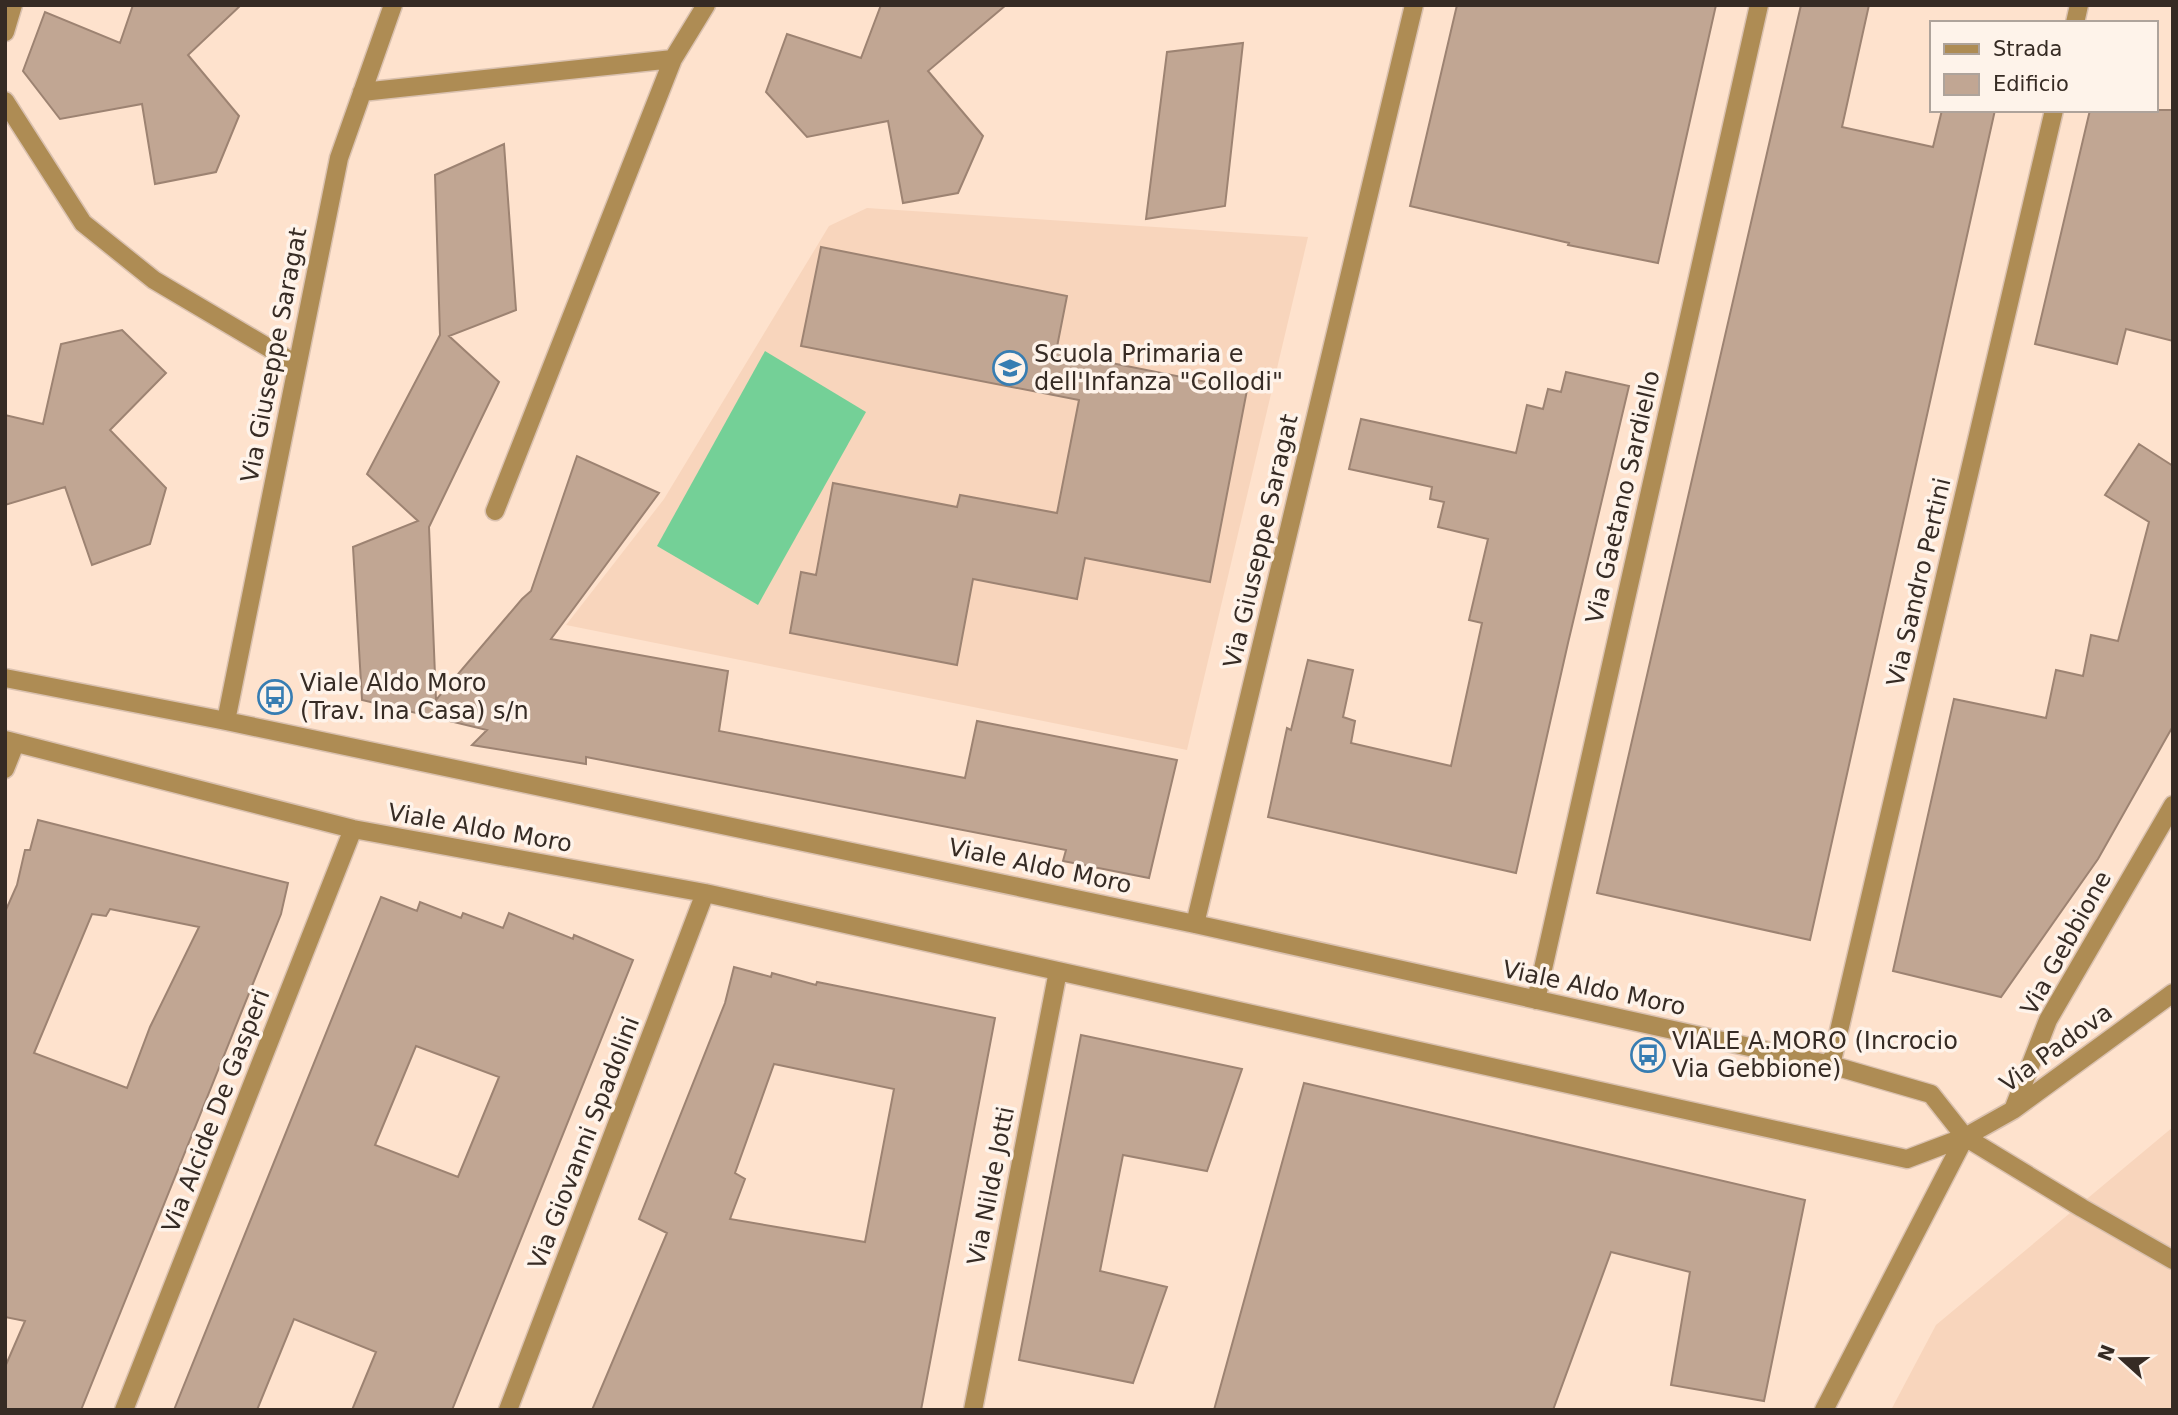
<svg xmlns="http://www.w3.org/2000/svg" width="2178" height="1415" font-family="'DejaVu Sans',sans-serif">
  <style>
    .built { fill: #f8d5bc }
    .pitch { fill: #74d097 }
    .building { fill: #c1a693; stroke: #9d8372; stroke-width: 2; fill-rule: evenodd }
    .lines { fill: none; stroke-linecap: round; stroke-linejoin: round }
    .minor-casing { stroke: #dac1af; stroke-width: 21 }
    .minor { stroke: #ae8c54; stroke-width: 18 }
    .labels { text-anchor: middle; stroke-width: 7; stroke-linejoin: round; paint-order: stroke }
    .poi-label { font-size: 24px; fill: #362b24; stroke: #fef3ea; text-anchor: start }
    .street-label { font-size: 24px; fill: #362b24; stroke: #fef3ea }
  </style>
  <rect width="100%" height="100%" fill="#fee2cd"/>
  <path class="built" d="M 867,208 L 1308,237 L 1187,750 L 566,625 L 664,499 L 829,226 Z
    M 2173,1127 L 2173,1410 L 1891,1410 L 1936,1325 Z"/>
  <path class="pitch" d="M 765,351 L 866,412 L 758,605 L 657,546 Z"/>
  <path class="building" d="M 133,5 L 241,5 L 188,55 L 239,116 L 216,172 L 155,184 L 142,104 L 60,119 L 23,71 L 45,12 L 120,43 Z
    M 881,5 L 1006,5 L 928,71 L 983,136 L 958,193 L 903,203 L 888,121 L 807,137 L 766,92 L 787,34 L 861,58 Z
    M 1457,5 L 1716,5 L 1658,263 L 1568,245 L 1569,243 L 1410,206 Z
    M 1801,5 L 1869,5 L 1842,127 L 1933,147 L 1942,110 L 1995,110 L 1810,940 L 1597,893 Z
    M 1243,43 L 1225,206 L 1146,219 L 1167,52 Z
    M 2090,110 L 2173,110 L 2173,341 L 2126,329 L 2117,364 L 2035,344 Z
    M 504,144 L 516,310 L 449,336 L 499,382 L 429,527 L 436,700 L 522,599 L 531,591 L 577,456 L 659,493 L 551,639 L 728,671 L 719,731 L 965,778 L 977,721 L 1177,760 L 1149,878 L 1063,861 L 1066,850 L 586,757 L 586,764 L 472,745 L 487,730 L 362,700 L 353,547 L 418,521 L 367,474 L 440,335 L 435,175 Z
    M 821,247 L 1067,296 L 1056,352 L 1247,390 L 1210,582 L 1085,558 L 1077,599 L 973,579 L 957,665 L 790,633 L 801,572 L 816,575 L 833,483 L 957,507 L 960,495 L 1057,513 L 1079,400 L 801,346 Z
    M 122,330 L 166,373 L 110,430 L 166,488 L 150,544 L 92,565 L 65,487 L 5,505 L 5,415 L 43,424 L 61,344 Z
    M 1566,372 L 1629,386 L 1568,643 L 1516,873 L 1268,817 L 1287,728 L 1291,730 L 1308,660 L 1353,670 L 1343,717 L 1355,721 L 1351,743 L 1451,766 L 1482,623 L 1469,620 L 1488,539 L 1438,527 L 1444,502 L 1430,499 L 1432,487 L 1349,469 L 1361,419 L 1516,453 L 1527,405 L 1543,409 L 1548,389 L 1561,392 Z
    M 2139,444 L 2173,466 L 2173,726 L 2098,859 L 2001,997 L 1893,971 L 1954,699 L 2046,718 L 2056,670 L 2083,676 L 2091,635 L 2118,641 L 2149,522 L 2105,495 Z
    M 38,820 L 288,883 L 281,914 L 81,1410 L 5,1410 L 5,1367 L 25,1321 L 5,1317 L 5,912 L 17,885 L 25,850 L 30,850 ZM 110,909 L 199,927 L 150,1027 L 127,1088 L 34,1053 L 92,914 L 106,916 Z
    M 381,897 L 417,911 L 420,902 L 461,918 L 463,913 L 503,928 L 509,913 L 573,939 L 574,935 L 633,960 L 452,1410 L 352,1410 L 376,1352 L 294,1319 L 257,1410 L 174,1410 ZM 416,1046 L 499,1077 L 458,1177 L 375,1145 Z
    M 734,967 L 771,977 L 772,973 L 816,985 L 817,982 L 852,989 L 995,1018 L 921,1410 L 592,1410 L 667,1233 L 639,1219 L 725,1003 ZM 774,1064 L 894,1089 L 865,1242 L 730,1219 L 745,1179 L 735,1173 Z
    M 1081,1035 L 1242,1069 L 1207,1171 L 1123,1155 L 1100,1271 L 1167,1287 L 1133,1383 L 1019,1360 Z
    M 1304,1083 L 1805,1200 L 1764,1401 L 1671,1385 L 1690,1272 L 1611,1252 L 1553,1410 L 1214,1410 Z"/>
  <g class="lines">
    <g class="minor-casing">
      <path id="minor" d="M 2075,23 L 2079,5
        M 5,32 L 13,5
        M 362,92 L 673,59 L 706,5
        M 5,101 L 83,223 L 154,280 L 296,364
        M 495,511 L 673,59
        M 5,678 L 226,721 L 1195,924 L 1831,1065 L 1931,1094 L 1965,1137 L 2082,1208 L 2173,1260
        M 226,721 L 339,158 L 393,5
        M 5,740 L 353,829 L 705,893 L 1907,1159 L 1965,1137 L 2013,1110 L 2173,993
        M 5,769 L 15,744
        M 1195,924 L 1414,5
        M 1536,1000 L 1759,5
        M 1831,1065 L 2054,110
        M 2013,1110 L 2048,1020 L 2173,805
        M 124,1410 L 353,829
        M 508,1410 L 705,893
        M 973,1410 L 1058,971
        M 1824,1410 L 1965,1137"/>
    </g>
    <use href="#minor" class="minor"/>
  </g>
  <defs>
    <g id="school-ring" transform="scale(1.75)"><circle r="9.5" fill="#fef3ea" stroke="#377db2" stroke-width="1.5"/><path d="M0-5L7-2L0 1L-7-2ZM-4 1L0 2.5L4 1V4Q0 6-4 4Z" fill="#377db2"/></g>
    <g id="bus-ring" transform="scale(1.75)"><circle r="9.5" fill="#fef3ea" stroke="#377db2" stroke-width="1.5"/><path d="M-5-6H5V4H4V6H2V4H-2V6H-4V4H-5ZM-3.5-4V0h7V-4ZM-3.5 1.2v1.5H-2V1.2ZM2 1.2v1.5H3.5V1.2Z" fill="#377db2"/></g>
  </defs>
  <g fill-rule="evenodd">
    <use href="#school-ring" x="1010" y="368"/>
    <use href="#bus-ring" x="275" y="697"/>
    <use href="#bus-ring" x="1648" y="1055"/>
  </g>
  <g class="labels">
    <g class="poi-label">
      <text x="1034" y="362">Scuola Primaria e<tspan x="1034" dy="28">dell'Infanza "Collodi"</tspan></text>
      <text x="300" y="691">Viale Aldo Moro<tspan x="300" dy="28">(Trav. Ina Casa) s/n</tspan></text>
      <text x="1672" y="1049">VIALE A.MORO (Incrocio<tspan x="1672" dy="28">Via Gebbione)</tspan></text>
    </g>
    <g class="street-label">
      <text transform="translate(274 355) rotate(-79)" y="8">Via Giuseppe Saragat</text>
      <text transform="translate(1623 497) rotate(-77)" y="8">Via Gaetano Sardiello</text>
      <text transform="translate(1261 541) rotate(-77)" y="8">Via Giuseppe Saragat</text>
      <text transform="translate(1919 582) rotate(-77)" y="8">Via Sandro Pertini</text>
      <text transform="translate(480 828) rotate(10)" y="8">Viale Aldo Moro</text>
      <text transform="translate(1040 866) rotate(12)" y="8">Viale Aldo Moro</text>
      <text transform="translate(2066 943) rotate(-61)" y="8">Via Gebbione</text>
      <text transform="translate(1594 988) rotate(12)" y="8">Viale Aldo Moro</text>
      <text transform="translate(2056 1048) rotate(-36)" y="8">Via Padova</text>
      <text transform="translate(216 1111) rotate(-69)" y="8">Via Alcide De Gasperi</text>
      <text transform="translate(584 1143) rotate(-69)" y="8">Via Giovanni Spadolini</text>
      <text transform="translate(991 1186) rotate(-79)" y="8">Via Nilde Jotti</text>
    </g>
  </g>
  <rect width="2178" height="1415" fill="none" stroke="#362b24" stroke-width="14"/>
  <rect x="1930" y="21" width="228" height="91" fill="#fef3ea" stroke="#aea39b" stroke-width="2"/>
  <rect x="1944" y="44" width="35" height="10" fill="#ae8c54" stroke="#aea39b" stroke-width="2"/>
  <text x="1993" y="56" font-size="21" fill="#362b24">Strada</text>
  <rect x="1944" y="74" width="35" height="21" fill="#c1a693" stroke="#aea39b" stroke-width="2"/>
  <text x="1993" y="91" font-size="21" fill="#362b24">Edificio</text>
  <g transform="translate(2122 1359) rotate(291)" stroke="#fef3ea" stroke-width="5" paint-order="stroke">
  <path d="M0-5L12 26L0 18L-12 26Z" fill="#362b24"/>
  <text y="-10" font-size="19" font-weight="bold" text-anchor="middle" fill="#362b24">N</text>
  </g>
</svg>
